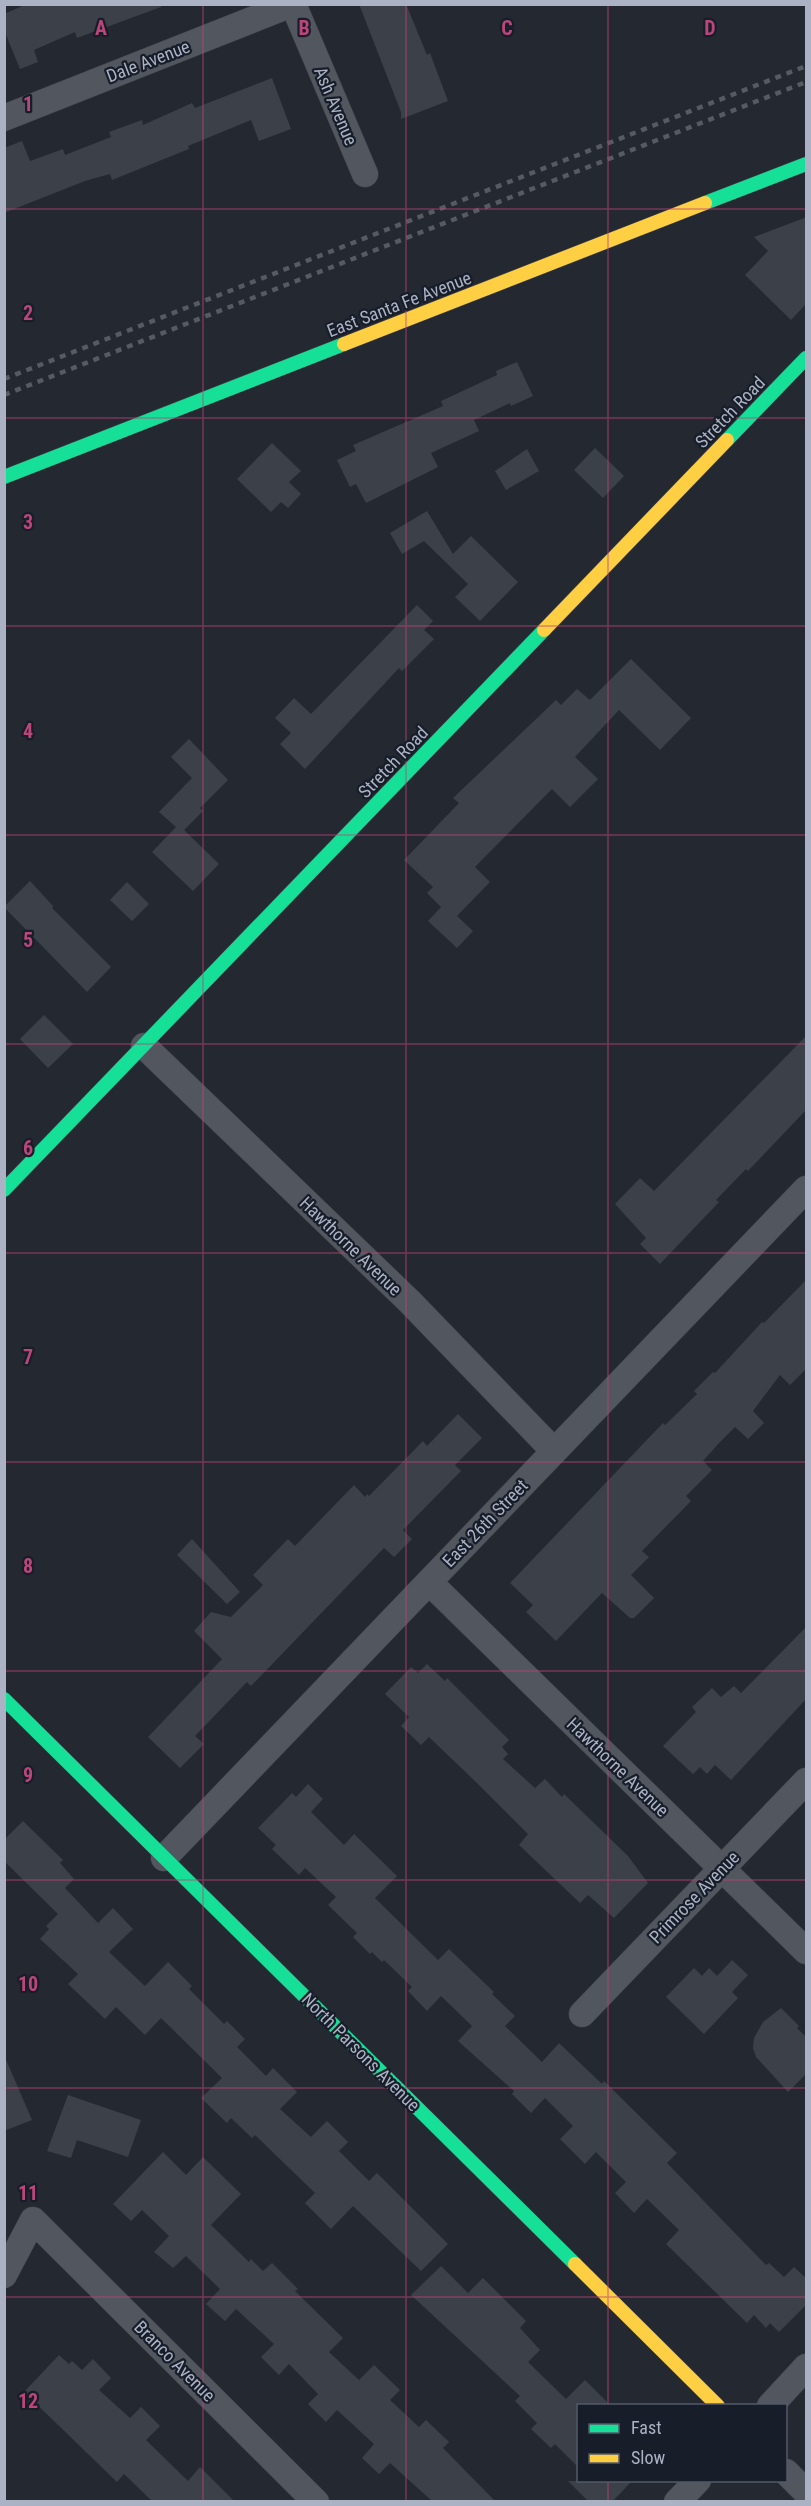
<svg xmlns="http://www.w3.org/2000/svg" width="811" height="2506" viewBox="0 0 811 2506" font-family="'Roboto Condensed',sans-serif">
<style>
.building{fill:#3c4048}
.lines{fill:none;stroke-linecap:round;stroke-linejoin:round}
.street-casing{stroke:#404249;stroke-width:27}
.fast-casing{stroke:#404249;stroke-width:15}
.slow-casing{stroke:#404249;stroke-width:15}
.street{stroke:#52565e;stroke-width:26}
.fast{stroke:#16e098;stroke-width:14}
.slow{stroke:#ffcf43;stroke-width:14}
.rail{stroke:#575a62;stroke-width:4.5;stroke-dasharray:6 6;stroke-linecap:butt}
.grid{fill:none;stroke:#bb467a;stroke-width:1.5;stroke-opacity:0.55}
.labels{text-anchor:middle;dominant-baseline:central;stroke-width:4.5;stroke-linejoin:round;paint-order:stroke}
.street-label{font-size:18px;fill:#abb2c3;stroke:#181d2a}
.grid-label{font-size:20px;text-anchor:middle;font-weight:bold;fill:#bb467a;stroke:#181d2a;stroke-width:4.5;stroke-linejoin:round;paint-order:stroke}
</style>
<rect width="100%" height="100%" fill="#242830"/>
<!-- building -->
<g class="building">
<path d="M27 4H161V7L77 38 75 32 34 50 38 62 20 69 4 30V14Z"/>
<path d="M359 4H406L427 55 430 53 448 101 401 119V112Z"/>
<path d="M272 78 291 129 259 141 251 120 188 146 189 149 112 180 110 174 85 181 4 213V148L22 141 30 161 63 149 65 155 111 137 109 132 142 120 143 125 192 103 195 108Z"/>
<path d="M807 217V303L791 320 745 275 768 251 754 237Z"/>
<path d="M517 362 533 396 511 406 510 403 474 420 479 431 431 453 438 467 366 503 356 484 350 487 337 460 356 451 353 445 443 406 441 401 497 375 496 371Z"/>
<path d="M272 443 301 471 289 482 301 494 288 508 281 502 271 512 237 479Z"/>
<path d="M595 448 624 476 603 498 574 470Z"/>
<path d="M527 449 539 471 506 490 495 471Z"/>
<path d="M427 511 453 554 471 536 518 582 480 621 455 597 468 584 424 541 402 554 390 533Z"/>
<path d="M417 605 433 621 424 630 434 639 402 671 399 668 305 769 280 744 291 733 275 718 294 698 311 714Z"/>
<path d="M631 659 691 718 660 750 619 710 575 757 598 779 570 807 552 789 475 867 490 882 457 916 473 931 457 948 428 921 441 907 427 893 433 887 404 860 459 803 453 798 556 700 561 705 577 689 590 700Z"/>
<path d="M189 739 228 780 200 808 203 811 184 830 219 864 193 891 152 852 176 827 159 812 192 778 171 757Z"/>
<path d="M30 881 53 906 52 908 111 967 87 992 4 907Z"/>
<path d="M127 882 149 904 132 921 110 900Z"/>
<path d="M44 1015 73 1044 48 1068 20 1039Z"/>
<path d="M807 1035V1109L748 1171 746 1169 716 1200 719 1202 660 1264 640 1244 646 1238 615 1204 640 1178 654 1191Z"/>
<path d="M807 1279V1368L790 1385 780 1375 753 1411 764 1423 748 1439 735 1427 720 1442 703 1461 712 1470 686 1496 691 1501 642 1551 649 1557 631 1575 654 1598 634 1618H630L602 1593 556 1641 526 1612 533 1605 510 1583 663 1423 665 1425 697 1394 694 1391 713 1372 715 1373 762 1322 764 1323Z"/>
<path d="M458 1414 482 1438 455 1465 461 1471 403 1530 412 1539 394 1557 384 1548 251 1686 247 1682 195 1736 204 1744 180 1768 148 1737 222 1659 194 1631 211 1612 231 1617 263 1585 253 1575 288 1539 295 1546 354 1485 365 1497 367 1494 369 1496 423 1441 427 1446Z"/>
<path d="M192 1539 240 1592 227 1604 177 1555Z"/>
<path d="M807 1626V1698L731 1780 715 1765 707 1774 700 1767 693 1774 663 1746 696 1712 692 1707 712 1688 721 1697 734 1686 741 1693Z"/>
<path d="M427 1664 445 1681 447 1678 509 1740 502 1747 508 1754 503 1759 535 1788 545 1779 562 1797 564 1794 628 1856 648 1883 614 1918 588 1895 580 1903 519 1845 528 1834 479 1785 429 1737 421 1745 401 1726 409 1717 385 1694 411 1667 418 1673Z"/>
<path d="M308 1784 323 1799 311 1812 344 1845 354 1834 397 1876 375 1898 438 1960 449 1949 494 1992 492 1994 515 2016 505 2026 542 2062 559 2043 602 2084 604 2081 677 2153 667 2163 766 2265 769 2263 784 2277 794 2267 807 2279V2304L779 2332 770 2323 766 2328 754 2315 747 2323 666 2244 679 2230 647 2199 634 2213 615 2193 626 2182 596 2152 585 2164 560 2139 573 2126 545 2098 531 2113 512 2094 514 2091 458 2041 472 2026 441 1996 427 2011 408 1991 412 1987 384 1960 382 1962 372 1952 370 1954 353 1937 357 1933 328 1905 336 1897 305 1868 299 1875 272 1849 276 1845 258 1828 292 1793 296 1797Z"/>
<path d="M23 1821 63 1860 60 1863 74 1879 65 1888 98 1923 113 1908 133 1929 109 1952 145 1986 168 1962 192 1986 189 1989 224 2024 227 2021 245 2039 237 2047 266 2076 273 2068 297 2092 280 2109 311 2137 327 2121 348 2142 339 2151 369 2181 377 2173 448 2244 421 2271 353 2206 331 2229 305 2203 315 2193 255 2135 252 2138 231 2118 227 2123 201 2098 222 2078 161 2018 145 2035 116 2007 105 2019 68 1984 78 1974 40 1939 49 1929 46 1926 58 1914 4 1861V1840Z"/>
<path d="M732 1960 748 1975 732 1992 738 1998 704 2034 666 1997 694 1968 702 1976 709 1968 717 1976Z"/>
<path d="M781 2008 799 2026 797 2028 807 2038V2073L788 2092 756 2057 753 2048 754 2038 763 2022Z"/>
<path d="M4 2055 32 2120 4 2131Z"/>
<path d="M68 2095 141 2120 128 2157 77 2140 71 2158 47 2151Z"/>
<path d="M163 2152 186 2175 203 2157 241 2194 211 2225 249 2262 251 2259 263 2271 272 2263 298 2289 295 2291 343 2338 329 2352 359 2380 374 2365 400 2390 390 2400 419 2427 426 2420 449 2442 443 2448 496 2502H433L390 2463 379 2474 362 2458 374 2444 337 2410 326 2422 308 2404 318 2394 289 2364 279 2375 261 2357 274 2344 236 2309 225 2321 206 2304 220 2289 186 2256 173 2268 154 2252 169 2236 142 2210 131 2221 113 2204Z"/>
<path d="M441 2266 468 2293 483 2278 526 2321 520 2328 540 2350 528 2362 566 2399 585 2380 611 2406H579V2468L555 2444 551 2448 531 2429 537 2423 515 2401 520 2396 411 2295Z"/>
<path d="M59 2355 69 2364 72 2361 82 2370 93 2359 111 2378 99 2390 130 2418 141 2407 160 2426 146 2440 188 2481 200 2467 235 2502H153L124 2474 117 2482 24 2392Z"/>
<path d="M568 2481H632L612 2502H589Z"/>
</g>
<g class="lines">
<!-- street casing -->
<g class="street-casing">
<g id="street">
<path d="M293 4 365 174"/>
<path d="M4 118 292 4"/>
<path d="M144 1046 410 1302 554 1451"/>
<path d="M429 1582 806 1951"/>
<path d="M164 1858 806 1189"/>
<path d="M582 2014 806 1781"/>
<path d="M4 2275 33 2220 316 2502"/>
<path d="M770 2406 806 2367"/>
<path d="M786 2472 806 2492"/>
<path d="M677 2502 698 2480"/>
</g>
</g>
<!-- fast casing -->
<g class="fast-casing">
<g id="fast">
<path d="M705 203 806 164"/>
<path d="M727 440 806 358"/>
<path d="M4 477 344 344"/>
<path d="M4 1190 544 630"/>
<path d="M4 1699 575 2264"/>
</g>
</g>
<!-- slow casing -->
<g class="slow-casing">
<g id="slow">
<path d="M344 344 705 203"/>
<path d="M544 630 727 440"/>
<path d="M575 2264 718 2406"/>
</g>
</g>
<!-- street -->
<use href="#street" class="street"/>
<!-- fast -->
<use href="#fast" class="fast"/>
<!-- slow -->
<use href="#slow" class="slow"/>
<!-- rail -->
<g class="rail">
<path d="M4 379 806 66"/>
<path d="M4 395 806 82"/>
</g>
</g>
<!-- grid -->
<path class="grid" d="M203 4V2502M406 4V2502M608 4V2406M4 209H806M4 418H806M4 626H806M4 835H806M4 1044H806M4 1253H806M4 1462H806M4 1671H806M4 1880H806M4 2088H806M4 2297H806M608 2480V2502"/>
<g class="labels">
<!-- street labels -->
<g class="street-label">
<text transform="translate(148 61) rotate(-21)">Dale Avenue</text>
<text transform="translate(336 106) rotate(67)">Ash Avenue</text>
<text transform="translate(399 304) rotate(-21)">East Santa Fe Avenue</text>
<text transform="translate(730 412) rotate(-46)">Stretch Road</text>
<text transform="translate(393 762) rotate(-46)">Stretch Road</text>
<text transform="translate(351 1246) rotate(44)">Hawthorne Avenue</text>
<text transform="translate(485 1523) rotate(-46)">East 26th Street</text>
<text transform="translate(618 1767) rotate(44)">Hawthorne Avenue</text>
<text transform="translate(694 1897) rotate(-46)">Primrose Avenue</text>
<text transform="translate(361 2052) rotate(45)">North Parsons Avenue</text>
<text transform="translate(175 2361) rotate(45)">Branco Avenue</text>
</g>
</g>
<g class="grid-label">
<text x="101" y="35">A</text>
<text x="304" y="35">B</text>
<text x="507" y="35">C</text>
<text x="710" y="35">D</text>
<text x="28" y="111">1</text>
<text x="28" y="320">2</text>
<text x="28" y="529">3</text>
<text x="28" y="738">4</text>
<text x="28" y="947">5</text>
<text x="28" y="1155">6</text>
<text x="28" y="1364">7</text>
<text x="28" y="1573">8</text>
<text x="28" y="1782">9</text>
<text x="28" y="1991">10</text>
<text x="28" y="2200">11</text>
<text x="28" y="2408">12</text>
</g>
<!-- border -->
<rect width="811" height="2506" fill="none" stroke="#abb2c3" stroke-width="12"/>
<!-- legend -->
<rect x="577" y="2404" width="210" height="78" fill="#181d2a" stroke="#535967" stroke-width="1.5"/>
<rect x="589" y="2424" width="30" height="9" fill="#16e098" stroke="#535967" stroke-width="1.5"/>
<text x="631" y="2434" font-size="18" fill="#abb2c3">Fast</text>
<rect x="589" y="2454" width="30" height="9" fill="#ffcf43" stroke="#535967" stroke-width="1.5"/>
<text x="631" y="2464" font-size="18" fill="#abb2c3">Slow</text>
</svg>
